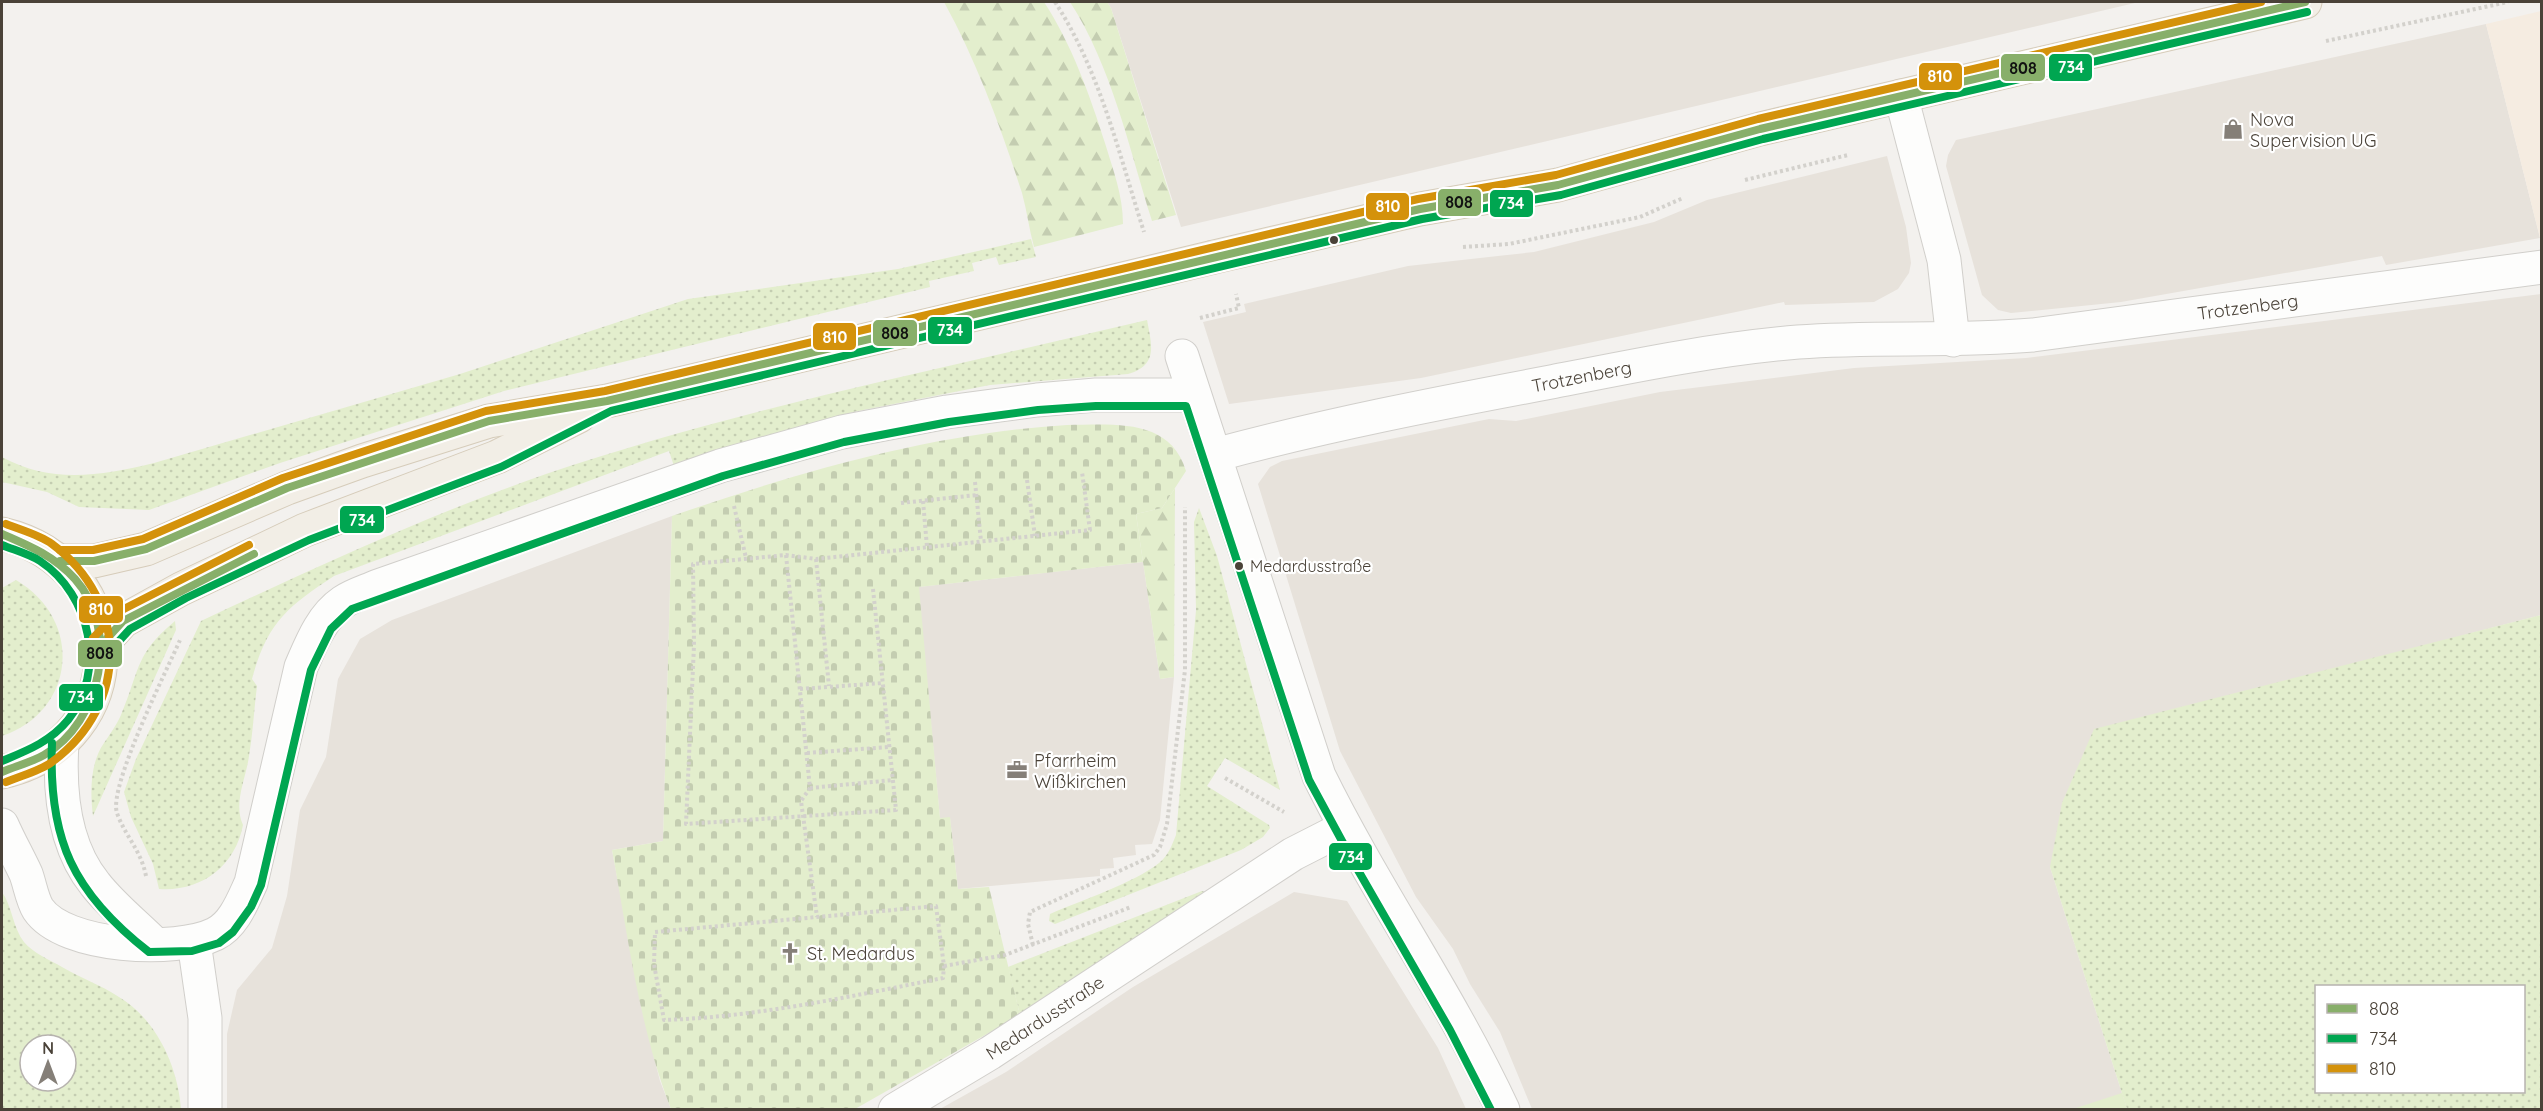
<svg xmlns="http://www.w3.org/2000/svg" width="2543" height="1111" viewBox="0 0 2543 1111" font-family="Quicksand,sans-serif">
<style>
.residential{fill:#e7e2db}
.commercial{fill:#f5ece1}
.grass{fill:url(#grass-dots);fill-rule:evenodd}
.forest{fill:url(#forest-firs)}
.cemetery{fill:url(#cemetery-stones)}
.pitch{fill:#e3eecd}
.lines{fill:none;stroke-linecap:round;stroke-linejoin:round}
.minor-casing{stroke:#d1cfcb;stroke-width:35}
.major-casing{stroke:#d6ccba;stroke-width:35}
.path{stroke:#d3d1cc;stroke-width:4;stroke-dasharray:3 3;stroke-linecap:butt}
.minor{stroke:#fdfdfc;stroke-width:33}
.major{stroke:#f2eee6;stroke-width:33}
.major-bridge-casing{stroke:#d6ccba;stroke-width:35;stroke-linecap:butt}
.major-bridge{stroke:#f2eee6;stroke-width:33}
.bus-1-casing{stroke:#fff;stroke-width:12}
.bus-2-casing{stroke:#fff;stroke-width:12}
.bus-3-casing{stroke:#fff;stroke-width:12}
.bus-1{stroke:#88af6a;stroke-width:8}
.bus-2{stroke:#00a651;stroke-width:8}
.bus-3{stroke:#d4920b;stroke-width:8}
.bus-dot{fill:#4a4238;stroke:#fff;stroke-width:2}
.labels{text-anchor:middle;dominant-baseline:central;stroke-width:4.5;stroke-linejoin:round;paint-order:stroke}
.bus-label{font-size:16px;fill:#4a4238;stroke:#fff;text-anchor:start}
.poi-label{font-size:18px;fill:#4a4238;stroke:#fff;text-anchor:start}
.street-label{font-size:18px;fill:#4a4238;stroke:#fff}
.line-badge{stroke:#fff;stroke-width:2}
.badge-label{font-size:16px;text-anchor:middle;font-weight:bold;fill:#fff}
.pale-badge-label{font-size:16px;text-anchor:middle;font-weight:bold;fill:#111}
</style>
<defs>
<pattern id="grass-dots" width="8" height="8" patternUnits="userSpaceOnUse" patternTransform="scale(1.5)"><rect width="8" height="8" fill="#e3eecd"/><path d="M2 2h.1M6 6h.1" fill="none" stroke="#c4cdb1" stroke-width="1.8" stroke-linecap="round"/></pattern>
<pattern id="forest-firs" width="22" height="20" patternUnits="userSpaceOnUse" patternTransform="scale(1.5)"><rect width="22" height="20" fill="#e3eecd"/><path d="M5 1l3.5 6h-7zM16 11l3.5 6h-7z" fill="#c4cdb1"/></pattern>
<pattern id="cemetery-stones" width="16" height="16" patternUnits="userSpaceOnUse" patternTransform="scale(1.5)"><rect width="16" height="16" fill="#e3eecd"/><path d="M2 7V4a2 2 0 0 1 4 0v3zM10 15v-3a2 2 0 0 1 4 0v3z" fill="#c4cdb1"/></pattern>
</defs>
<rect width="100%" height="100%" fill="#f3f1ee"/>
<!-- residential -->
<g class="residential">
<path d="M1107 2H2139L1181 227 1111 8Z"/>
<path d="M2486 24 2540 238 2386 265 2382 256 2121 302 2011 313 1998 310 1982 295 1946 166 1948 155 1956 140Z"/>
<path d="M1887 156 1906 227 1911 263 1909 273 1898 289 1874 302 1785 305 1784 302 1421 378 1229 404 1203 322 1246 312 1244 304 1408 266 1534 252 1654 222 1707 200Z"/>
<path d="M2541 294V615L2464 635 2050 867 2127 1109H1532L1500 1032 1470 984 1453 949 1416 897 1340 751 1262 497 1258 484 1270 467 1282 461 1489 419 1516 421 1660 392 1854 368 2026 358Z"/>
<path d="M672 516 663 841 612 850 641 1005 660 1081 671 1109 227 1110V1034L237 990 272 948 287 896 300 810 326 757 338 679 360 639 392 620Z"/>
<path d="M1143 562 1160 679 1174 677 1160 820 1152 844 1135 845 1136 855 1113 858 1114 868 1100 869V876L958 889 950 818H940L918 587Z"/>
<path d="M1294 892 1347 901 1438 1048 1466 1109H940L1006 1072 1133 987Z"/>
</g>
<!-- commercial -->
<path class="commercial" d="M2541 11 2542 238H2540L2486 24Z"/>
<!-- grass -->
<g class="grass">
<path d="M1031 239 1036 257 999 265 996 257 972 263 974 271 929 281 930 287 504 391 280 463 149 510 79 507 47 492 2 482V457C51 484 100 476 154 463L460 374 688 299 898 269Z"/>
<path d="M1147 320C1152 346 1158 365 1128 374L990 385 853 412 674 466 669 451 334 576C287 607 267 623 252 679L257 686C254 709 253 733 249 756 246 779 233 803 243 825 235 867 200 892 159 889L153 864 131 817 124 792 136 759 201 621C314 568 428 515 546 474 742 408 946 368 1147 320Z"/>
<path d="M1199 508 1217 556 1280 790 1225 758 1207 786 1269 825 1270 828 1263 837 1241 850 1055 924 1049 921 1050 914C1082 900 1134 883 1159 863 1168 856 1172 845 1176 835L1196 610 1194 522Z"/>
<path d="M16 580C84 620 76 711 2 736V588Z"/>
<path d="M2541 615V1109H2127L2050 867 2062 803 2094 729ZM2524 986V1092H2316V986Z"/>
<path d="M175 621 176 630 93 816C90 792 90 763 104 743 110 734 116 726 121 715 140 671 134 655 175 621Z"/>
<path d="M1202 891 1205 892 1202 896 1020 1015 1008 967Z"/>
<path d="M2 892C12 906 13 928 24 942 33 953 50 960 62 967 81 978 101 985 119 997 157 1020 178 1067 181 1109H2ZM30 1045H66V1081H30Z"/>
</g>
<!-- forest -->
<g class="forest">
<path d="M944 2H1044C1072 45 1089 93 1105 143 1113 170 1123 195 1123 224L1034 247C1029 229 1027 211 1022 193 1001 128 977 62 944 2Z"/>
<path d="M1070 2H1107L1111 8 1176 215 1152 221C1129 148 1112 67 1070 2Z"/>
<path d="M1175 488 1174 677 1160 679 1136 514 1162 508Z"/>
</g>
<!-- cemetery -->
<path class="cemetery" d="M1067 425C1112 425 1170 417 1186 471L1162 508 1136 514 1143 562 919 587 940 818 950 817 958 889 989 887 1020 1015 855 1109H671C639 1027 628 936 612 850L663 841 672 516C799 472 932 433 1067 425Z"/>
<!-- pitch -->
<path class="pitch" d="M2122 1093 2127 1109H2073Z"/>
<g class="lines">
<!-- minor casing -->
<g class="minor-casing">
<g id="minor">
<path d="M1901 96 1944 260 1953 340"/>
<path d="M1182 356 1319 776C1375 890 1449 994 1503 1110"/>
<path id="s1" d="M1215 455C1325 425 1439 403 1551 382 1632 366 1715 349 1798 342 1876 336 1954 342 2033 335L2542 267"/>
<path d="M62 743C59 790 64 846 95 884 112 906 135 924 154 943"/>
<path d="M2 825C9 841 18 857 26 874 30 885 32 899 38 909 64 948 177 953 215 934 234 925 243 900 251 883L301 667C311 644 321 617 343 602 353 595 367 591 378 586L720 466 842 432 947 412 1037 400 1096 395H1194"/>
<path d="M194 942 205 1018V1110"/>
<path id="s2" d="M895 1110 990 1053 1293 854 1344 828"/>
</g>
</g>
<!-- major casing -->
<g class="major-casing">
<g id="major">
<path d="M1214 257 1420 209 1558 185 1760 129 2305 2"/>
<path d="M2 534C134 565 134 742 2 772"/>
<path d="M60 561H94L146 549 287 488 362 461 489 421 607 401 1069 292"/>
<path d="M101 645 123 621 181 589 305 530 497 457 579 416"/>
</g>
</g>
<!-- path -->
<g class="path">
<path d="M1055 2C1100 71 1119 154 1144 232"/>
<path d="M2326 41 2508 2"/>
<path d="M1745 180 1848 155"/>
<path d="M1463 247 1509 244 1640 217 1683 198"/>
<path d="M1200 318 1239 308 1236 294"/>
<path d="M1027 480 1035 536"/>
<path d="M975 482 981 541"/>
<path d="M923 501 927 547"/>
<path d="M901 503 977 495"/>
<path d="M734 506 746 558"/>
<path d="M786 555 810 788 801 801 817 917"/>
<path d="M816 559 829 686"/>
<path d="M873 589 896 810 686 824 694 645 693 564 786 555 816 559 1090 530 1082 472"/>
<path d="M800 689 883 683"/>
<path d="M807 753 889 747"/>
<path d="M1225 778 1284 812"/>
<path d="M810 788 893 780"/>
<path d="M146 876C141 850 125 836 117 813 108 787 167 670 180 640"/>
<path d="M936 906 944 966 943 978C852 996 757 1017 664 1020L654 964 655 932Z"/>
<path d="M1033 945 1028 924 1030 912 1154 855 1160 847 1167 824 1185 670V507"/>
<path d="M944 966 1005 955 1131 907"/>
</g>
<!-- minor -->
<use href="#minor" class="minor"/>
<!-- major -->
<use href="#major" class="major"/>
<!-- major-bridge casing -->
<g class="major-bridge-casing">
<path id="major-bridge" d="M1069 292 1214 257"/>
</g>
<!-- major-bridge -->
<use href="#major-bridge" class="major-bridge"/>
<!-- bus-1 casing -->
<g class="bus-1-casing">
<g id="bus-1">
<path d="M2 534C30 546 54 556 75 579 120 629 102 722 44 755 32 762 16 766 2 772"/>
<path d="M60 561H94L146 549 287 488 489 421 607 401 1420 209 1558 185 1760 129 2305 2"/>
<path d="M101 645 123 621 254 554"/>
</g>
</g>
<!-- bus-2 casing -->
<g class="bus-2-casing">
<g id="bus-2">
<path d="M2 545C14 550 29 554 40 561 91 595 107 671 68 720 50 742 26 751 2 761"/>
<path d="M109 652 130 629 186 598 309 540 501 467 611 411 1422 219 1561 195 1763 139 2307 12"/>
<path d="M52 743C48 839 73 893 149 952L192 951 219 943 233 932 251 907 261 885 311 670 331 629 352 609 723 476 844 442 949 422 1038 410 1096 406H1186L1309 780 1355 865 1450 1030 1491 1110"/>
</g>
</g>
<!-- bus-3 casing -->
<g class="bus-3-casing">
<g id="bus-3">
<path d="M60 550H93L143 539 283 478 486 411 605 391 1418 199 1556 175 1758 119 2261 2"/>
<path d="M93 638 118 612 249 545"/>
<path d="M6 782C20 776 40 771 52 762 130 705 129 601 52 544 40 535 21 530 6 524"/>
</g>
</g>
<!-- bus-1 -->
<use href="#bus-1" class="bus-1"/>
<!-- bus-2 -->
<use href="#bus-2" class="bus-2"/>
<!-- bus-3 -->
<use href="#bus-3" class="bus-3"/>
</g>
<!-- icons -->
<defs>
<g id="shop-bare" transform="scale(1.62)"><path d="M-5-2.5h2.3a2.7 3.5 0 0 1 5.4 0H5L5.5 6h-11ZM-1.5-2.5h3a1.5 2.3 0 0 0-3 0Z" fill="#857f78" stroke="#fff" stroke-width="2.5" paint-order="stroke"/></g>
<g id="office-bare" transform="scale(1.62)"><path d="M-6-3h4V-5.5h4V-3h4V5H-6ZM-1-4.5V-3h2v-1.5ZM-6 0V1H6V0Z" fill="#857f78" stroke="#fff" stroke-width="2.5" paint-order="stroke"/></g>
<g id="church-bare" transform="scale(1.62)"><path d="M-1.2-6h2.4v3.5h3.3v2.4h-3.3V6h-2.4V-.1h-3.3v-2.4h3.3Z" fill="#857f78" stroke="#fff" stroke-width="2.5" paint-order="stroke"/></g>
</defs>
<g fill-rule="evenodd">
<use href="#shop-bare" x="2233" y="129"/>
<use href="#office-bare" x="1017" y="770"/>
<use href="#church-bare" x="790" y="953"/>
</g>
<!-- markers -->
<g class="bus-dot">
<circle cx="1334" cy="240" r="5"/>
<circle cx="1239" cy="566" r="5"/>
</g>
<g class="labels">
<!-- bus labels -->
<g class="bus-label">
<text x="1250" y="566">Medardusstraße</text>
</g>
<!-- poi labels -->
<g class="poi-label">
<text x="2250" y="119">Nova<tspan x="2250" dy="21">Supervision UG</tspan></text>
<text x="1034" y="760">Pfarrheim<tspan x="1034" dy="21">Wißkirchen</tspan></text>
<text x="807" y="953">St. Medardus</text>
</g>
<!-- street labels -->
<g class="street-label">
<text stroke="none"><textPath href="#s1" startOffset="1046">Trotzenberg</textPath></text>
<text stroke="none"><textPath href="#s1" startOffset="375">Trotzenberg</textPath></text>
<text stroke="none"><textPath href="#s2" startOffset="176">Medardusstraße</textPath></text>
</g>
</g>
<g class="line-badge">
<rect x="2048" y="53" width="45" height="29" rx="6" fill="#00a651"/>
<rect x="2000" y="53" width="46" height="29" rx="6" fill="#88af6a"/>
<rect x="1918" y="62" width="45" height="29" rx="6" fill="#d4920b"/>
<rect x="1437" y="188" width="45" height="29" rx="6" fill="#88af6a"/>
<rect x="1489" y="189" width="45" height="29" rx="6" fill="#00a651"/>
<rect x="1365" y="192" width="45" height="29" rx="6" fill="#d4920b"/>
<rect x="927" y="316" width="46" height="29" rx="6" fill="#00a651"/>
<rect x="872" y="319" width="46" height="28" rx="6" fill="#88af6a"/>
<rect x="812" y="322" width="45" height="29" rx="6" fill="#d4920b"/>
<rect x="339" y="505" width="46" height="29" rx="6" fill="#00a651"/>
<rect x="78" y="595" width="46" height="29" rx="6" fill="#d4920b"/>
<rect x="77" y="639" width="46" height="29" rx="6" fill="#88af6a"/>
<rect x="58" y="683" width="46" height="29" rx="6" fill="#00a651"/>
<rect x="1328" y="842" width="45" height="29" rx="6" fill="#00a651"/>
</g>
<g class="badge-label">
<text x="2071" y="73">734</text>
<text x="1940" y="82">810</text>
<text x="1511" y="209">734</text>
<text x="1388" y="212">810</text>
<text x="950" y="336">734</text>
<text x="835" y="343">810</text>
<text x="362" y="526">734</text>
<text x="101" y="615">810</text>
<text x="81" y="703">734</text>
<text x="1351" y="863">734</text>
</g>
<g class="pale-badge-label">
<text x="2023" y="74">808</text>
<text x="1459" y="208">808</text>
<text x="895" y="339">808</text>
<text x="100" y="659">808</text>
</g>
<!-- border -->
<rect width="2543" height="1111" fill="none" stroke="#4a4238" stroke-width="6"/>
<!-- legend -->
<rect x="2315" y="985" width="210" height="108" fill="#ffffff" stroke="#b7b3af" stroke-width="1.5"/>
<rect x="2327" y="1004" width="30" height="9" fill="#88af6a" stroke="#b7b3af" stroke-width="1.5"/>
<text x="2369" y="1015" font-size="18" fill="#4a4238">808</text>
<rect x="2327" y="1034" width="30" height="9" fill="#00a651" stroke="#b7b3af" stroke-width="1.5"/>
<text x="2369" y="1045" font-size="18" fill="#4a4238">734</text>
<rect x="2327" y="1064" width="30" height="9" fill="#d4920b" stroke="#b7b3af" stroke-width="1.5"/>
<text x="2369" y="1075" font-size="18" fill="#4a4238">810</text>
<!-- north arrow -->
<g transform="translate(48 1063)"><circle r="28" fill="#ffffff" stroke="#b7b3af" stroke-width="1.5"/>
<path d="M0-4.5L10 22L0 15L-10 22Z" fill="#857f78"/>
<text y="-9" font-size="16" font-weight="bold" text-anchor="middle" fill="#4a4238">N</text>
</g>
</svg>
